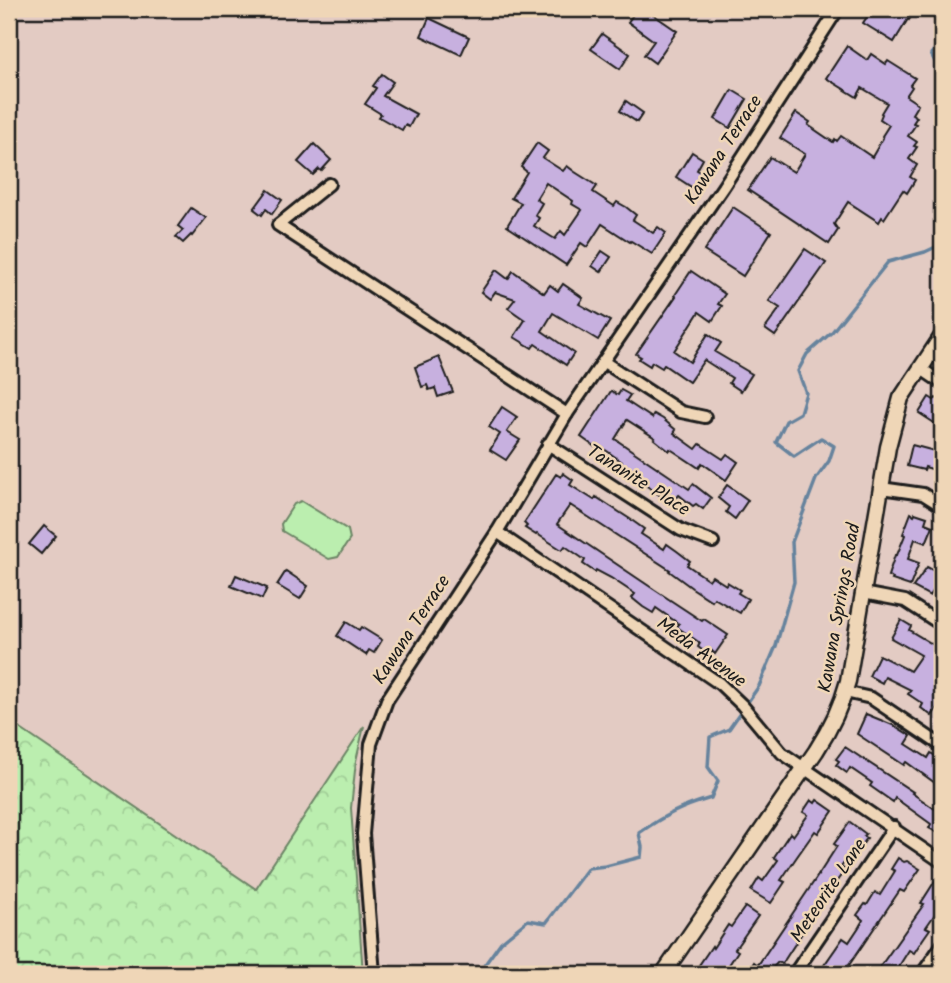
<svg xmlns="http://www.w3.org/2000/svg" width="951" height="983" viewBox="0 0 951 983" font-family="Kalam,sans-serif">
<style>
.forest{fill:url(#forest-crowns);stroke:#6c8566;stroke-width:2}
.pitch{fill:#bbeeaf;stroke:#6c8566;stroke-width:2}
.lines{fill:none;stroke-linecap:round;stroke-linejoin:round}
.stream{stroke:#66839d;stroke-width:3.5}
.building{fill:#c7b0df;stroke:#1c1c1c;stroke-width:2;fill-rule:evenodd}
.street-casing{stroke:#1c1c1c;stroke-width:16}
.secondary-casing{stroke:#1c1c1c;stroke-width:19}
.street{stroke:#efd6b7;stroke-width:10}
.secondary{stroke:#efd6b7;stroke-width:14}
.labels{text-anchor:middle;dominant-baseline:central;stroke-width:5;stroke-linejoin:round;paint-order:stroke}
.street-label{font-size:19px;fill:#1c1c1c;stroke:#efd6b7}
</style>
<defs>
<pattern id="forest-crowns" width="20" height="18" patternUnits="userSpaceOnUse" patternTransform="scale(1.75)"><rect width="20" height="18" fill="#bbeeaf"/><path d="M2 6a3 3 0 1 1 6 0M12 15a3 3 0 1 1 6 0" fill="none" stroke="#a0cc96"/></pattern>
</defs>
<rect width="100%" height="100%" fill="#e3cbc3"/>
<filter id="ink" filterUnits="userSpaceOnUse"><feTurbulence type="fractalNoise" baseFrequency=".0143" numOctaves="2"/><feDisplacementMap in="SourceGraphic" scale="14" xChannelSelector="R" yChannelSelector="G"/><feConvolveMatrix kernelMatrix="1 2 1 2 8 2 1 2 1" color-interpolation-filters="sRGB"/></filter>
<g filter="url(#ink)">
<!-- forest -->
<path class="forest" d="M9 721 256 889 364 726 356 761 351 808 363 974H9Z"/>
<!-- pitch -->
<path class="pitch" d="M301 501 348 530 350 539 338 557 329 559 282 531 281 524 294 504Z"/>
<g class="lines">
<!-- stream -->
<g class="stream">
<path d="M942 41 931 54 942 75"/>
<path d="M478 974 501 942 528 920 546 923 588 868 606 866 641 857 642 847 639 833C665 815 681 807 711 798L718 781 708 767 710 737 729 729 759 686 776 646 794 582 792 542 816 479 829 461 834 446 821 438 794 456 776 442 786 421 800 413 806 393 798 371 807 354 832 332 888 262 925 252 942 244"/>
</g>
</g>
<!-- building -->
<g class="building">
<path d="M637 9H645L677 31 655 63 644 55 654 41 628 22Z"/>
<path d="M872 9H881L895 18 899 13 892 9H916L909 20 908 19 894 42 863 23Z"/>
<path d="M429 18 469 37 461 55 421 36Z"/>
<path d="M602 34 630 54 620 69 591 49Z"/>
<path d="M847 46 867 60 871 54 886 64 888 61 915 78 910 85 912 87 906 96 918 104 912 114 917 117 913 123 916 124 908 136 917 142 914 146 917 147 909 159 917 165 910 177 915 180 907 193 903 190 884 219 882 217 879 222 848 202 834 224 838 230 829 244 748 190 770 157 794 172 805 154 780 138 796 113 810 122 808 125 833 142 835 139 837 141 841 136 872 157 883 138 882 136 889 125 880 119 882 114 881 113 887 103 862 88 857 97 826 78Z"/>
<path d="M382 74 393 82 383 96 416 114 409 127 405 125 402 130 379 117 381 114 365 104 376 88 373 86Z"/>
<path d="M732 90 747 99 730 128 715 119Z"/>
<path d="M626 101 643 113 637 122 620 111Z"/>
<path d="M537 143 548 151 543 158 563 171 567 166 575 172 597 186 593 192 614 206 617 202 626 207 636 215 633 220 653 233 658 227 666 233 652 254 631 241 630 242 602 224 587 247 581 243 566 265 507 226 521 203 511 198 527 172 521 167ZM546 183 573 201 572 204 582 210 565 235 561 231 555 239 534 226 539 218 535 215 542 203 536 199Z"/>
<path d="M314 144 331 160 321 171 319 169 313 175 298 162Z"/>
<path d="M692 152 703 159 697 170 702 173 693 188 676 177Z"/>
<path d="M268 190 282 200 272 214 266 209 262 215 254 209Z"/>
<path d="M733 207 771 232 743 276 704 251Z"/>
<path d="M191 208 206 218 192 236 191 235 183 243 176 237 183 230 178 226Z"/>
<path d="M805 249 826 263 775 336 765 329 780 308 769 301Z"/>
<path d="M602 251 611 257 601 272 592 266Z"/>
<path d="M496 270 508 279 513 271 544 293 550 285 558 291 563 284 583 298 579 304 610 321 598 340 553 313 542 331 574 353 566 365 535 344 532 348 514 337 525 320 508 308 515 299 495 292 490 299 481 292Z"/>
<path d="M691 271 725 294 718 304 722 306 712 321 699 312 674 351 690 362 708 334 721 343 715 352 752 374 741 391 729 383 732 378 704 360 689 382 664 365 662 368 652 362 650 366 639 359 641 357 636 354 676 296 675 295Z"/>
<path d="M439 357 453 392 438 397 435 388 429 390 427 385 422 387 415 367Z"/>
<path d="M621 390 630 395 626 401 652 418 654 414 663 419 676 430 674 433 696 449 700 444 723 459 727 454 738 462 726 480 702 463 699 468 675 452 670 449 669 451 654 439 655 438 627 420 615 439 689 489 693 484 711 498 703 509 696 504 693 506 679 495 676 499 664 491 661 496 619 466 622 462 607 451 597 445 595 447 581 437 611 391 618 395Z"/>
<path d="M929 397 934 400 936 398 942 402V428L919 413Z"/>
<path d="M502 407 517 417 507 432 520 440 506 460 490 450 500 434 489 427Z"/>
<path d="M912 445 942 453V465L937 463 935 470 925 467 924 470 907 466Z"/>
<path d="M563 473 573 480 570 485 594 500 596 497 630 519 644 529 641 534 664 549 667 544 677 551 690 561 687 565 709 580 712 576 726 585 727 582 740 590 738 593 748 599 740 613 714 598 712 601 692 588 669 571 670 570 570 505 557 524 655 590 702 621 704 619 728 635 715 654 712 651 710 656 698 647 700 643 677 627 679 624 656 608 653 613 643 607 632 598 635 594 611 578 596 570 595 572 583 564 585 560 565 546 562 550 537 534 536 535 525 528 527 526 524 523 556 474 561 477Z"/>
<path d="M727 485 748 500 735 519 726 512 729 507 718 498Z"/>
<path d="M911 513 914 515 915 513 927 517 925 523 933 526 926 543 915 539 908 559 919 563 910 586 892 580 893 578 888 576 895 555H897L905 535 903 534Z"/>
<path d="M44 526 56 536 41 554 29 544Z"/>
<path d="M927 567 942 575V592L935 588 930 596 913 587Z"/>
<path d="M286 571 308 586 300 599 277 585Z"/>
<path d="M236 575 267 588 262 599 231 586Z"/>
<path d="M901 620 911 626 909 630 934 645 942 638V711L937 708 932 716 921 708 923 704 908 694 911 690 885 677 882 683 869 676 879 655 910 671 921 655 891 638Z"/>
<path d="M346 622 359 630 361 627 382 640 374 653 369 650 366 655 337 636Z"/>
<path d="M866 714 895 726 911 736 906 744 928 758 931 753 942 761V788L906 762 904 765 857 734Z"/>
<path d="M845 747 913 792 912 793 942 814V827L938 833 929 828 931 824 895 798 893 802 870 786 872 783 850 768 847 773 836 765 839 761 836 759Z"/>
<path d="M811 800 815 803 817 800 833 811 818 833 815 831 796 858 781 880 785 882 771 903 751 891 759 878 763 881 778 860 774 857 790 833 793 836 808 815 803 812Z"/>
<path d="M850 822 866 834 864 836 867 838 859 849 856 847 841 867 845 870 828 893 826 892 810 915 813 916 782 964 778 962 769 972 772 974H747L754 962 758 965 821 871 837 846 834 844Z"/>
<path d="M898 858 904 862 907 861 920 869 904 892 900 890 843 974H825L820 971 843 938 849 942 859 927 863 920 857 915 865 904 867 905 875 892 880 895 895 871 891 869Z"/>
<path d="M935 881 942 886V904L926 927 930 929 923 939 914 953 909 950 894 974H875L924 904 921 903Z"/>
<path d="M745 907 758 916 735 949 738 951 723 974H693L712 946 713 948 728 925 731 927Z"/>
</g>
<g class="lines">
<!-- street casing -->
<g class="street-casing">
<g id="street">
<path d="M329 184 278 225 567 414"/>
<path d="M604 362 681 412 705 417"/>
<path d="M920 368 942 383"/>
<path d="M548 444 681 530 713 542"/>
<path d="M881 488 923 494 942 506"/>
<path d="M497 532 720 684 742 705 782 753 942 862"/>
<path d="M863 593 905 601 942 625"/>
<path d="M845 692 871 698 942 746"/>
<path d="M374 974 363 834 371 744 387 700 497 532 567 414 723 187 838 9"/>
<path d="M794 974 894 827"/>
<path d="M922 974 942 945"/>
</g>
</g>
<!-- secondary casing -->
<g class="secondary-casing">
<path id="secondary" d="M663 974 816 751C831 728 841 707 848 681L888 447 901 398 942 336"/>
</g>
<!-- street -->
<use href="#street" class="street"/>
<!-- secondary -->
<use href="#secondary" class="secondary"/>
</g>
</g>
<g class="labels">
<!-- street labels -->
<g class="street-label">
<text transform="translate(724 150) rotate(-57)">Kawana Terrace</text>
<text transform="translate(638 481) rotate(32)">Tananite Place</text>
<text transform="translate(840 608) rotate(-80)">Kawana Springs Road</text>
<text transform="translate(412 630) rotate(-57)">Kawana Terrace</text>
<text transform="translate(701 653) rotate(36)">Meda Avenue</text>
<text transform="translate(829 891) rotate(-56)">Meteorite Lane</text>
</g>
</g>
<!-- margin -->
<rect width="951" height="983" fill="none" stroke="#efd6b7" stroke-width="35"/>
<rect x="18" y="18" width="916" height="948" fill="none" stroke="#1c1c1c" stroke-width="2.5" filter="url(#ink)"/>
</svg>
